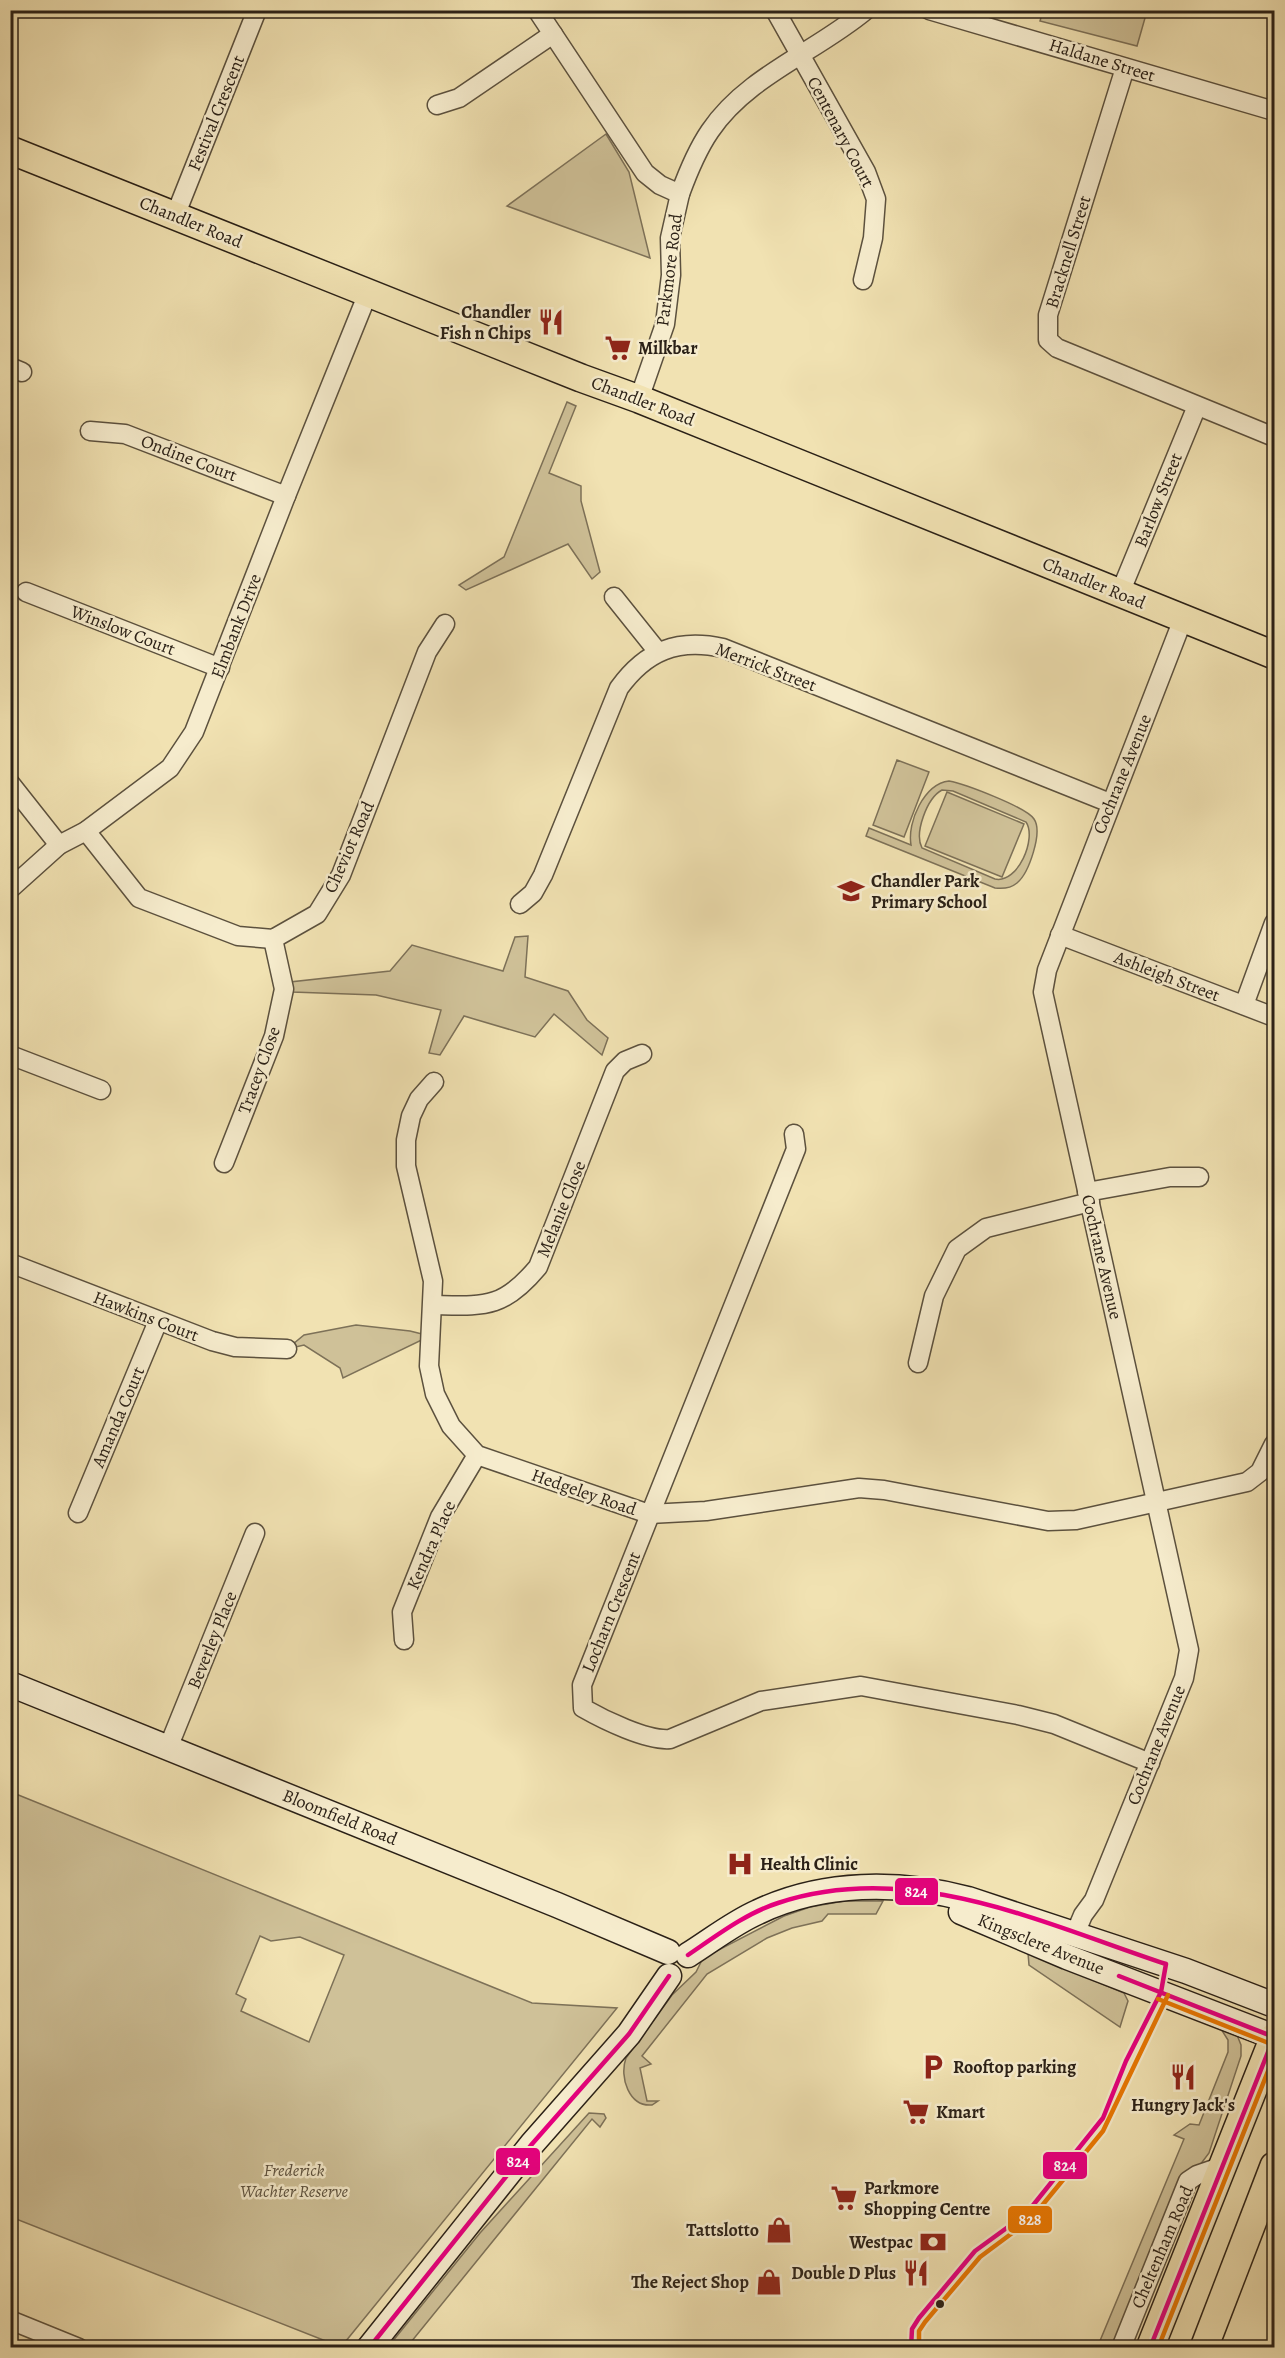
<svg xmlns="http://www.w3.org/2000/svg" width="1285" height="2358" viewBox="0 0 1285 2358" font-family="Alegreya,serif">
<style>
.green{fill:#cfc198;stroke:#7d7158;stroke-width:1.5;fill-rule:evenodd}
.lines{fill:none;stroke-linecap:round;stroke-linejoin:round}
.street-casing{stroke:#5c513e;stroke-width:21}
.secondary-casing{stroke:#2b2117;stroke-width:27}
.primary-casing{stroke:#2b2117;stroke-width:30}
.street{stroke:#f6eccd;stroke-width:18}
.secondary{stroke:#f6eccd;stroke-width:24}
.primary{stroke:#f1e2b2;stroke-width:27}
.bus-1-casing{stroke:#f6eccd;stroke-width:9}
.bus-2-casing{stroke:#f6eccd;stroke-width:9}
.bus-1{stroke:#e5007d;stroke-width:4.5}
.bus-2{stroke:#ea7802;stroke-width:4.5}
.bus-dot{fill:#2b2117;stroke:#f6eccd;stroke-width:2}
.labels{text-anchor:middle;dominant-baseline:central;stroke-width:5;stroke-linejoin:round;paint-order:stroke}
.street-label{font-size:18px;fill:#2b2117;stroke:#f6eccd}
.poi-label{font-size:18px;font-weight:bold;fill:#2b2117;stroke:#f6eccd;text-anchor:start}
.park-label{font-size:18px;font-style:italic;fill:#5c513e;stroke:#f6eccd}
.line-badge{stroke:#f6eccd;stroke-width:2}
.badge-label{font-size:16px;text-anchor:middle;font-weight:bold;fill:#fff}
</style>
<rect width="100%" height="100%" fill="#f1e2b2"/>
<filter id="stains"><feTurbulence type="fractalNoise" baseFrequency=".00333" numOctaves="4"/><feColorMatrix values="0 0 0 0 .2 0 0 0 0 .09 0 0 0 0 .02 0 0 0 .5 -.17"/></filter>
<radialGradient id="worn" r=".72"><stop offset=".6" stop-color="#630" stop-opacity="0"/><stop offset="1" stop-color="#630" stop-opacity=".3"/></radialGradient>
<!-- green -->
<g class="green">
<path d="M1043 11V10L1147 11 1137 46 1040 21Z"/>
<path d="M606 134 629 172 650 258 507 206Z"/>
<path d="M567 402 576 406 549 473 581 486V501L600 572 592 579 568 544 466 590 459 585 504 557Z"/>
<path d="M897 760 929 772 904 837 873 825Z"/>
<path d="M949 781C965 784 1026 807 1034 819 1043 832 1029 873 1017 883 1011 888 1003 889 995 888L866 836 869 828 911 845C907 822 924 784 949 781ZM942 790 953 791 1026 822C1037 838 1018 884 995 879L922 848C914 833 927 798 942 790Z"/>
<path d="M947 792 1024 824 1002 877 925 846Z"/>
<path d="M528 936 525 977 568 991 587 1020 608 1038 602 1055 554 1014 535 1037 464 1016 440 1055 429 1053 441 1010 376 995 292 992 290 982 390 971 412 945 503 971 515 937Z"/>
<path d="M356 1325 410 1331 430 1336 343 1378 340 1368 304 1345 287 1349 304 1335Z"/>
<path d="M11 1792 532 2003 617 2008 341 2347 11 2217ZM260 1936 271 1941 300 1937 344 1955 309 2042 241 2011 246 1999 236 1994Z"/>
<path d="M844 1901H883L876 1914H828L822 1921 792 1928 767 1938 707 1974 642 2056 651 2064 640 2068 647 2101H658L652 2105C629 2107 619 2077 626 2058L672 1995 696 1972 703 1958 784 1916 810 1907Z"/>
<path d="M1028 1953 1124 1993 1128 2001 1120 2027 1029 1965Z"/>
<path d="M1221 2029 1237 2035 1241 2045V2056L1209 2153 1200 2165 1112 2347 1097 2348 1184 2139 1174 2135 1190 2124 1199 2125 1228 2052V2040Z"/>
<path d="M589 2113 604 2114 606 2118 600 2127 592 2119 407 2347H388L480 2233Z"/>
</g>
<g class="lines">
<!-- street casing -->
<g class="street-casing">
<g id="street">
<path d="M537 10 645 173 660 185 680 194 670 238 671 275 665 324 639 399"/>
<path d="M775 10 866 172 876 199 873 238 863 280"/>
<path d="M929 10 1274 111"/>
<path d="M1125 68 1048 315V340L1057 348 1274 437"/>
<path d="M437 105 459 98 553 34"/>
<path d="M680 194C688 172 697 150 710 131 747 76 816 52 866 10"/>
<path d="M175 216 257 10"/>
<path d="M10 367 22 372"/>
<path d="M90 431 125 434 286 496"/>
<path d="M26 592 220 668"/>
<path d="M1120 593 1197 406"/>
<path d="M614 597 658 652"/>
<path d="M10 783 59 845"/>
<path d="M86 831 139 898 238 936 273 939 317 914 341 875 427 652 445 624"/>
<path d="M10 889 59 845 86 831 170 768 194 732 286 496 368 293"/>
<path d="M520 904 533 893 543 875 619 688C646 651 677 638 723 648L1110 803"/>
<path d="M1060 935 1274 1017"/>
<path d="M1244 1005 1274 923"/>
<path d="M10 1055 101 1090"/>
<path d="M434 1082 419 1099 411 1116 406 1140V1166L433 1281 429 1366 435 1394 451 1426 477 1455 649 1514 706 1511 859 1488 884 1490 1048 1521 1076 1520 1247 1482 1260 1472 1274 1444"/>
<path d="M794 1134 796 1149 582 1685 583 1708C604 1720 647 1741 670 1739L761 1701 861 1686 1018 1715 1054 1724 1150 1763"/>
<path d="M224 1163 274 1036 284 989 273 939"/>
<path d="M1087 1192 1170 1177H1199"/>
<path d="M10 1263 212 1341 235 1347 287 1349"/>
<path d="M434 1305C485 1306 503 1309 538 1267L615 1071 625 1061 642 1054"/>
<path d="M918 1363 934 1296 957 1249 986 1228 1090 1202"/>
<path d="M78 1513 158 1321"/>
<path d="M404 1640 402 1612 440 1517 477 1455"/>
<path d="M168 1748 255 1533"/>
<path d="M1075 1934 1083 1915 1094 1900 1184 1678 1189 1650 1043 992 1047 970 1183 619"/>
<path d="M10 2320 79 2348"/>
<path d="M1121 2348 1188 2181 1197 2175 1223 2166"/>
</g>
</g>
<!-- secondary casing -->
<g class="secondary-casing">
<g id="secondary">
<path d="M10 1684 557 1905 668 1952"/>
<path d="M961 1912 1067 1957 1274 2037"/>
<path d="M688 1955C712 1940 733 1923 758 1912 823 1881 899 1881 968 1899L1186 1971 1274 2005"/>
<path d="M369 2348 532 2144 629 2034 669 1976"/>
</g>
</g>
<!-- primary casing -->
<g class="primary-casing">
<g id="primary">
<path d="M10 150 581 378 639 399 1274 655"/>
<path d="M1150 2348 1274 2037"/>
<path d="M1204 2348 1274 2166"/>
</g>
</g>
<!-- street -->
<use href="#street" class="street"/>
<!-- secondary -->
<use href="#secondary" class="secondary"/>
<!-- primary -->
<use href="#primary" class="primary"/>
<!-- bus-1 casing -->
<g class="bus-1-casing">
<g id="bus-1">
<path d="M688 1955C716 1936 746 1913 778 1903 911 1859 1042 1923 1166 1964L1161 1992 1126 2061 1103 2118 1026 2214 975 2251 919 2318 912 2329 911 2348"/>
<path d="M1119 1976 1274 2037 1150 2348"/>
<path d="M369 2348 532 2144 629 2034 669 1976"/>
</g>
</g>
<!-- bus-2 casing -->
<g class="bus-2-casing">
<g id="bus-2">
<path d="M1158 1999 1271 2044"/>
<path d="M919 2348V2331L925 2322 980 2257 1031 2219 1103 2131 1168 1995"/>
<path d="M1158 2348 1274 2056"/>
</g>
</g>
<!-- bus-1 -->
<use href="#bus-1" class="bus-1"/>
<!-- bus-2 -->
<use href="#bus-2" class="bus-2"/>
</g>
<!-- icons -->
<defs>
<g id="restaurant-bare" transform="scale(2.07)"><path d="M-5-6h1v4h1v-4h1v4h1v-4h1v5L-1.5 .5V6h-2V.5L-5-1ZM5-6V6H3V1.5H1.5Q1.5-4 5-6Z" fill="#8f2418" stroke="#f6eccd" stroke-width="2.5" paint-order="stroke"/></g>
<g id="supermarket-bare" transform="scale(2.07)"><path d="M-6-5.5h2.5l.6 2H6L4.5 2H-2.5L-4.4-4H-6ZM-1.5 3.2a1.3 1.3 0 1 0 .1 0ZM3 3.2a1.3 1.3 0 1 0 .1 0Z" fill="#8f2418" stroke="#f6eccd" stroke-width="2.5" paint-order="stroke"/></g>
<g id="school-bare" transform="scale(2.07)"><path d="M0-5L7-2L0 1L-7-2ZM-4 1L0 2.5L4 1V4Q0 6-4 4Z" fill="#8f2418" stroke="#f6eccd" stroke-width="2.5" paint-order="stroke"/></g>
<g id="hospital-bare" transform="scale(2.07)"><path d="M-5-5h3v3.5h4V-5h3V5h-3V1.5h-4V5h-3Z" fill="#8f2418" stroke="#f6eccd" stroke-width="2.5" paint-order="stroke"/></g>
<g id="parking-bare" transform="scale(2.07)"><path d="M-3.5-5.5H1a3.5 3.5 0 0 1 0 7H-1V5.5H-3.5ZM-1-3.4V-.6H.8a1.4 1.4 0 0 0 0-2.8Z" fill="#8f2418" stroke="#f6eccd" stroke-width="2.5" paint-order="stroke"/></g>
<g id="shop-bare" transform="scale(2.07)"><path d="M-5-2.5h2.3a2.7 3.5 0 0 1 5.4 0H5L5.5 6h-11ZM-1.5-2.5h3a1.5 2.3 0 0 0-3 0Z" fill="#8f2418" stroke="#f6eccd" stroke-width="2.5" paint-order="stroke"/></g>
<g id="bank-bare" transform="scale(2.07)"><path d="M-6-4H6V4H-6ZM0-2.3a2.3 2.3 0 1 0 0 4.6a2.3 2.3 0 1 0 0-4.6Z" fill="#8f2418" stroke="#f6eccd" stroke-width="2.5" paint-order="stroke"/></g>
</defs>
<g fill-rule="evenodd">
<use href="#restaurant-bare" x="551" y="322"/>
<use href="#supermarket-bare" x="618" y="348"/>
<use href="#school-bare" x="851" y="891"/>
<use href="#hospital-bare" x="740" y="1864"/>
<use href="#parking-bare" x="933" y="2067"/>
<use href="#restaurant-bare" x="1183" y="2077"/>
<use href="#supermarket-bare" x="916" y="2112"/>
<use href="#supermarket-bare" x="844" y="2198"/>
<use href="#shop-bare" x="779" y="2230"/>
<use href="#bank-bare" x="933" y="2242"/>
<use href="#restaurant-bare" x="916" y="2273"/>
<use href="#shop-bare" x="769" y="2282"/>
</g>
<!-- markers -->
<circle class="bus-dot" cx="940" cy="2304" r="5"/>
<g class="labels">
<!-- street labels -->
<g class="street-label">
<text transform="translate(1102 60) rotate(17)">Haldane Street</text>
<text transform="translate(216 113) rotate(-68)">Festival Crescent</text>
<text transform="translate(841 132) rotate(62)">Centenary Court</text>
<text transform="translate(191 222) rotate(22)">Chandler Road</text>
<text transform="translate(1068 252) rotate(-73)">Bracknell Street</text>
<text transform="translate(669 270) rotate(-83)">Parkmore Road</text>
<text transform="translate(643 401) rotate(21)">Chandler Road</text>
<text transform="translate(189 458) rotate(21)">Ondine Court</text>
<text transform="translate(1158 500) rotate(-68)">Barlow Street</text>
<text transform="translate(1094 583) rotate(22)">Chandler Road</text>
<text transform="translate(236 626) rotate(-69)">Elmbank Drive</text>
<text transform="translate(123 630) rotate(21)">Winslow Court</text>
<text transform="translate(766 667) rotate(21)">Merrick Street</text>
<text transform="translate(1122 774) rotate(-68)">Cochrane Avenue</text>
<text transform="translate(349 847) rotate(-66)">Cheviot Road</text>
<text transform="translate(1167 976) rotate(21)">Ashleigh Street</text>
<text transform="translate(259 1070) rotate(-70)">Tracey Close</text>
<text transform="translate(561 1209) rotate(-68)">Melanie Close</text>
<text transform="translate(1102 1257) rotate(77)">Cochrane Avenue</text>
<text transform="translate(146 1316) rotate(21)">Hawkins Court</text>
<text transform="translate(118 1417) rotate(-67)">Amanda Court</text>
<text transform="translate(584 1492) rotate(19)">Hedgeley Road</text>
<text transform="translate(431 1545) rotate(-66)">Kendra Place</text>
<text transform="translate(611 1612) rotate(-68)">Locharn Crescent</text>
<text transform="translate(212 1640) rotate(-68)">Beverley Place</text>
<text transform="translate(1156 1745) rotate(-68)">Cochrane Avenue</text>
<text transform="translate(340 1817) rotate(22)">Bloomfield Road</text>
<text transform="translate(1041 1944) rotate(22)">Kingsclere Avenue</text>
<text transform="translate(1162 2247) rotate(-67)">Cheltenham Road</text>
</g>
<!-- poi labels -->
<g class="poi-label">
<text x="531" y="312" text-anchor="end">Chandler<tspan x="531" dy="21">Fish n Chips</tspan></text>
<text x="638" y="348">Milkbar</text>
<text x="871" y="881">Chandler Park<tspan x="871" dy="21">Primary School</tspan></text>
<text x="760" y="1864">Health Clinic</text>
<text x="953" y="2067">Rooftop parking</text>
<text x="1183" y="2105" text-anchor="middle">Hungry Jack's</text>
<text x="936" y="2112">Kmart</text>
<text x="864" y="2188">Parkmore<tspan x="864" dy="21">Shopping Centre</tspan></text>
<text x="759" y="2230" text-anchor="end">Tattslotto</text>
<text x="913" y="2242" text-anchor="end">Westpac</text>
<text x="896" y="2273" text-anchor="end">Double D Plus</text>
<text x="749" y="2282" text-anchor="end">The Reject Shop</text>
</g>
<!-- park labels -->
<g class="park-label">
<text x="294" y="2170">Frederick<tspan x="294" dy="21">Wachter Reserve</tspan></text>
</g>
</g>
<g class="line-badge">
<rect x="894" y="1877" width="45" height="29" rx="6" fill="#e5007d"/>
<rect x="495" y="2147" width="46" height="29" rx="6" fill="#e5007d"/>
<rect x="1042" y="2151" width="46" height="29" rx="6" fill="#e5007d"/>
<rect x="1007" y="2205" width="46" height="29" rx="6" fill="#ea7802"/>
</g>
<g class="badge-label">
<text x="916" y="1897">824</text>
<text x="518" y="2167">824</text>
<text x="1065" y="2171">824</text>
<text x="1030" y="2225">828</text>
</g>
<!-- margin -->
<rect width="1285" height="2358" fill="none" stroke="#f1e2b2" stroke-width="36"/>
<rect x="12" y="12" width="1261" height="2334" fill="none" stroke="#2b2117" stroke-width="3"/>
<rect x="18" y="18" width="1249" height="2322" fill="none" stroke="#2b2117" stroke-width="1.5"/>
<rect width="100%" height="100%" filter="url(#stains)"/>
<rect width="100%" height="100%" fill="url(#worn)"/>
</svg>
